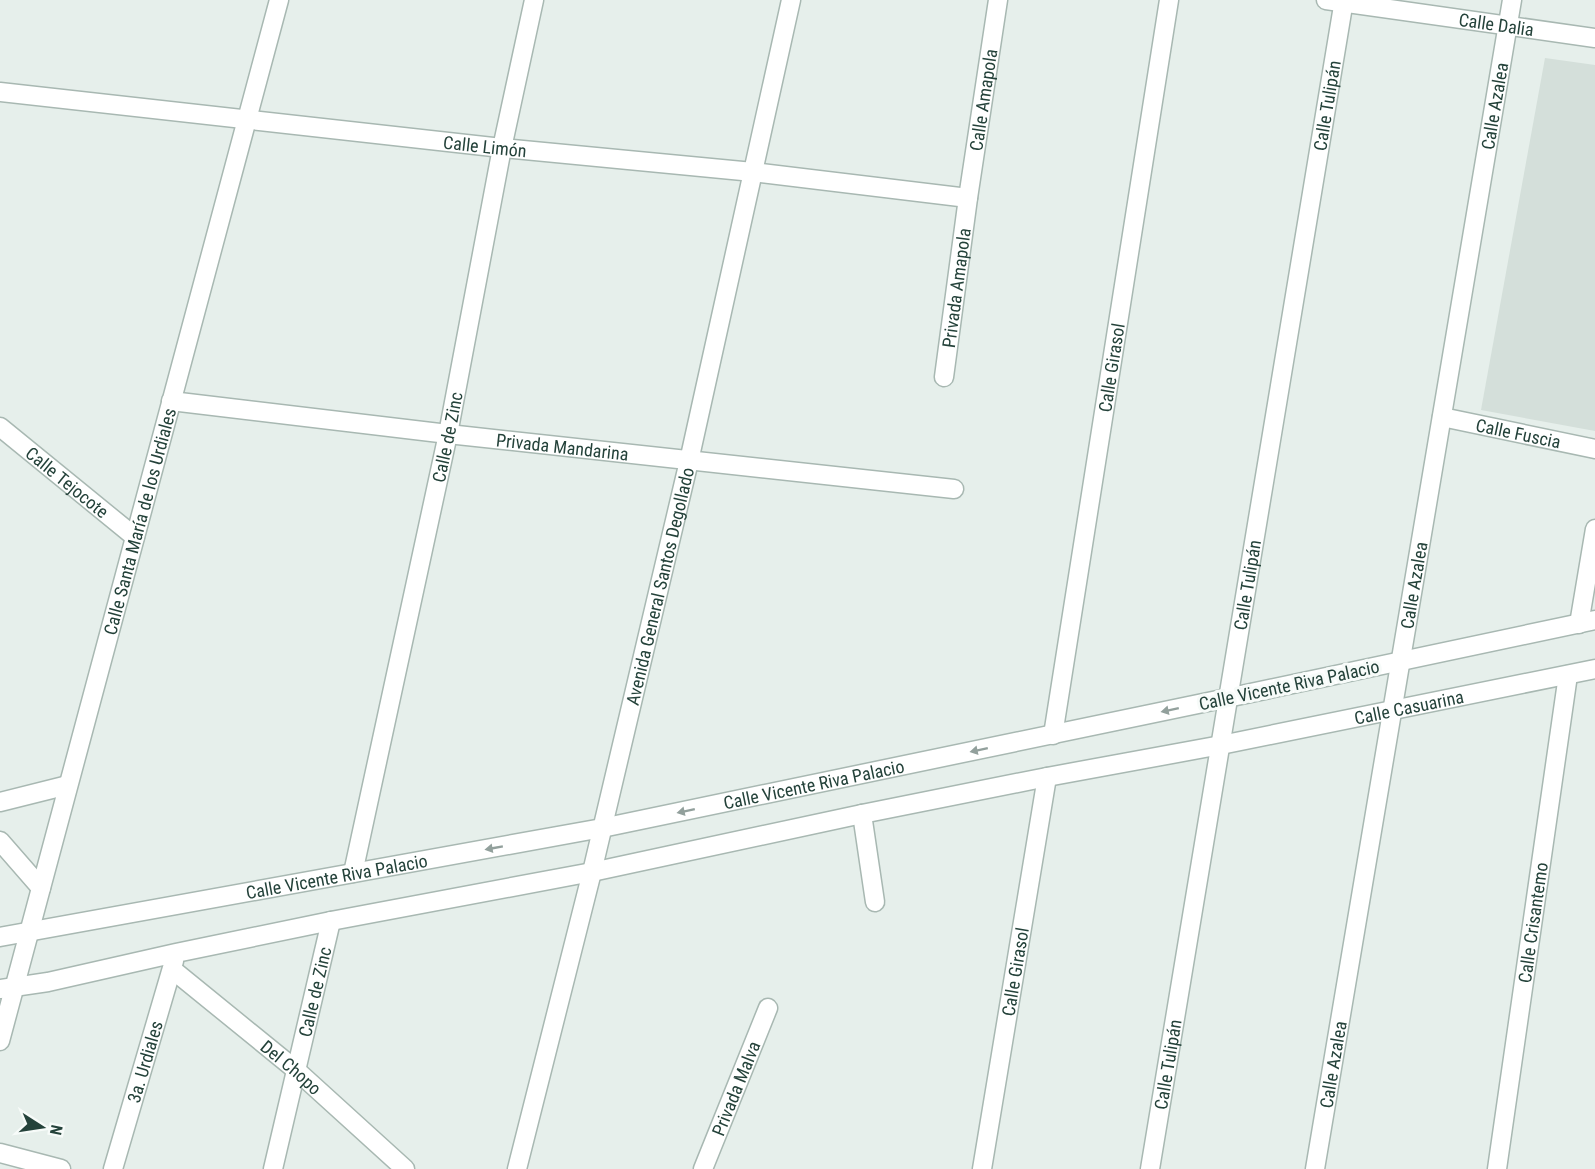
<svg xmlns="http://www.w3.org/2000/svg" width="1595" height="1169" viewBox="0 0 1595 1169" font-family="'Roboto Condensed',sans-serif">
<style>
.built{fill:#d4dfda}
.lines{fill:none;stroke-linecap:round;stroke-linejoin:round}
.minor-casing{stroke:#a8b8b2;stroke-width:21}
.tertiary-casing{stroke:#a8b8b2;stroke-width:21}
.minor{stroke:#fff;stroke-width:18}
.tertiary{stroke:#fff;stroke-width:18}
.oneway{fill:#92a09c}
.labels{text-anchor:middle;dominant-baseline:central;stroke-width:6;stroke-linejoin:round;paint-order:stroke}
.street-label{font-size:18px;fill:#24423a;stroke:#f7fbf9}
</style>
<rect width="100%" height="100%" fill="#e6efeb"/>
<!-- built -->
<path class="built" d="M1545 58 1595 65V431L1481 410Z"/>
<g class="lines">
<!-- minor casing -->
<g class="minor-casing">
<g id="minor">
<path id="s1" d="M0 92 502 148 753 172 968 198"/>
<path id="s2" d="M944 377 968 198 998 0"/>
<path id="s3" d="M171 401 448 434 954 489"/>
<path id="s4" d="M1442 417 1595 449"/>
<path id="s5" d="M0 427 135 537"/>
<path d="M1579 624 1595 529"/>
<path d="M1227 698 1595 620"/>
<path id="s6" d="M1053 735 1169 0"/>
<path d="M0 802 68 785"/>
<path d="M862 814 875 902"/>
<path d="M0 841 41 888"/>
<path id="s7" d="M353 873 448 434 502 148 534 0"/>
<path id="s8" d="M173 970 296 1070 405 1169"/>
<path id="s9" d="M0 1041 279 0"/>
<path d="M0 1153 61 1169"/>
<path id="s10" d="M113 1169 174 961"/>
<path id="s11" d="M273 1169 331 921"/>
<path id="s12" d="M703 1169 768 1008"/>
<path id="s13" d="M982 1169 1047 777"/>
<path id="s14" d="M1150 1169 1344 0"/>
<path id="s15" d="M1315 1169 1512 0"/>
<path id="s16" d="M1497 1169 1568 675"/>
</g>
</g>
<!-- tertiary casing -->
<g class="tertiary-casing">
<g id="tertiary">
<path id="s17" d="M1326 0 1595 38"/>
<path id="s18" d="M0 937 602 828 1227 698"/>
<path id="s19" d="M0 989 48 982 176 953 331 921 592 872 862 814 1047 777 1221 745 1595 669"/>
<path id="s20" d="M517 1169 592 872 689 461 791 0"/>
</g>
</g>
<!-- minor -->
<use href="#minor" class="minor"/>
<!-- tertiary -->
<use href="#tertiary" class="tertiary"/>
</g>
<!-- one-way arrows -->
<defs><path id="oneway-solid" d="M-6-.8H1V-3.2L6.5 0L1 3.2V.8H-6Z" transform="scale(1.5)"/></defs>
<g class="oneway">
<use href="#oneway-solid" transform="translate(1170 710) rotate(168)"/>
<use href="#oneway-solid" transform="translate(979 750) rotate(168)"/>
<use href="#oneway-solid" transform="translate(686 811) rotate(168)"/>
<use href="#oneway-solid" transform="translate(494 848) rotate(170)"/>
</g>
<g class="labels">
<!-- street labels -->
<g class="street-label">
<text stroke="none"><textPath href="#s17" startOffset="172">Calle Dalia</textPath></text>
<text stroke="none"><textPath href="#s2" startOffset="280">Calle Amapola</textPath></text>
<text stroke="none"><textPath href="#s14" startOffset="1078">Calle Tulipán</textPath></text>
<text stroke="none"><textPath href="#s15" startOffset="1078">Calle Azalea</textPath></text>
<text stroke="none"><textPath href="#s1" startOffset="488">Calle Limón</textPath></text>
<text stroke="none"><textPath href="#s2" startOffset="90">Privada Amapola</textPath></text>
<text stroke="none"><textPath href="#s6" startOffset="372">Calle Girasol</textPath></text>
<text stroke="none"><textPath href="#s4" startOffset="78">Calle Fuscia</textPath></text>
<text stroke="none"><textPath href="#s7" startOffset="446">Calle de Zinc</textPath></text>
<text stroke="none"><textPath href="#s3" startOffset="394">Privada Mandarina</textPath></text>
<text stroke="none"><textPath href="#s5" startOffset="87">Calle Tejocote</textPath></text>
<text stroke="none"><textPath href="#s9" startOffset="538">Calle Santa María de los Urdiales</textPath></text>
<text stroke="none"><textPath href="#s14" startOffset="592">Calle Tulipán</textPath></text>
<text stroke="none"><textPath href="#s15" startOffset="592">Calle Azalea</textPath></text>
<text stroke="none"><textPath href="#s20" startOffset="600">Avenida General Santos Degollado</textPath></text>
<text transform="translate(1289 685) rotate(-12)">Calle Vicente Riva Palacio</text>
<text stroke="none"><textPath href="#s19" startOffset="1437">Calle Casuarina</textPath></text>
<text stroke="none"><textPath href="#s18" startOffset="828">Calle Vicente Riva Palacio</textPath></text>
<text stroke="none"><textPath href="#s18" startOffset="342">Calle Vicente Riva Palacio</textPath></text>
<text stroke="none"><textPath href="#s16" startOffset="249">Calle Crisantemo</textPath></text>
<text stroke="none"><textPath href="#s13" startOffset="200">Calle Girasol</textPath></text>
<text stroke="none"><textPath href="#s11" startOffset="182">Calle de Zinc</textPath></text>
<text stroke="none"><textPath href="#s10" startOffset="112">3a. Urdiales</textPath></text>
<text stroke="none"><textPath href="#s14" startOffset="106">Calle Tulipán</textPath></text>
<text stroke="none"><textPath href="#s15" startOffset="106">Calle Azalea</textPath></text>
<text stroke="none"><textPath href="#s8" startOffset="153">Del Chopo</textPath></text>
<text stroke="none"><textPath href="#s12" startOffset="87">Privada Malva</textPath></text>
</g>
</g>
<!-- north arrow -->
<g transform="translate(42 1127) rotate(102)" stroke="#f7fbf9" stroke-width="4.5" paint-order="stroke">
<path d="M0-4.5L10 22L0 15L-10 22Z" fill="#24423a"/>
<text y="-9" font-size="16" font-weight="bold" text-anchor="middle" fill="#24423a">N</text>
</g>
</svg>
